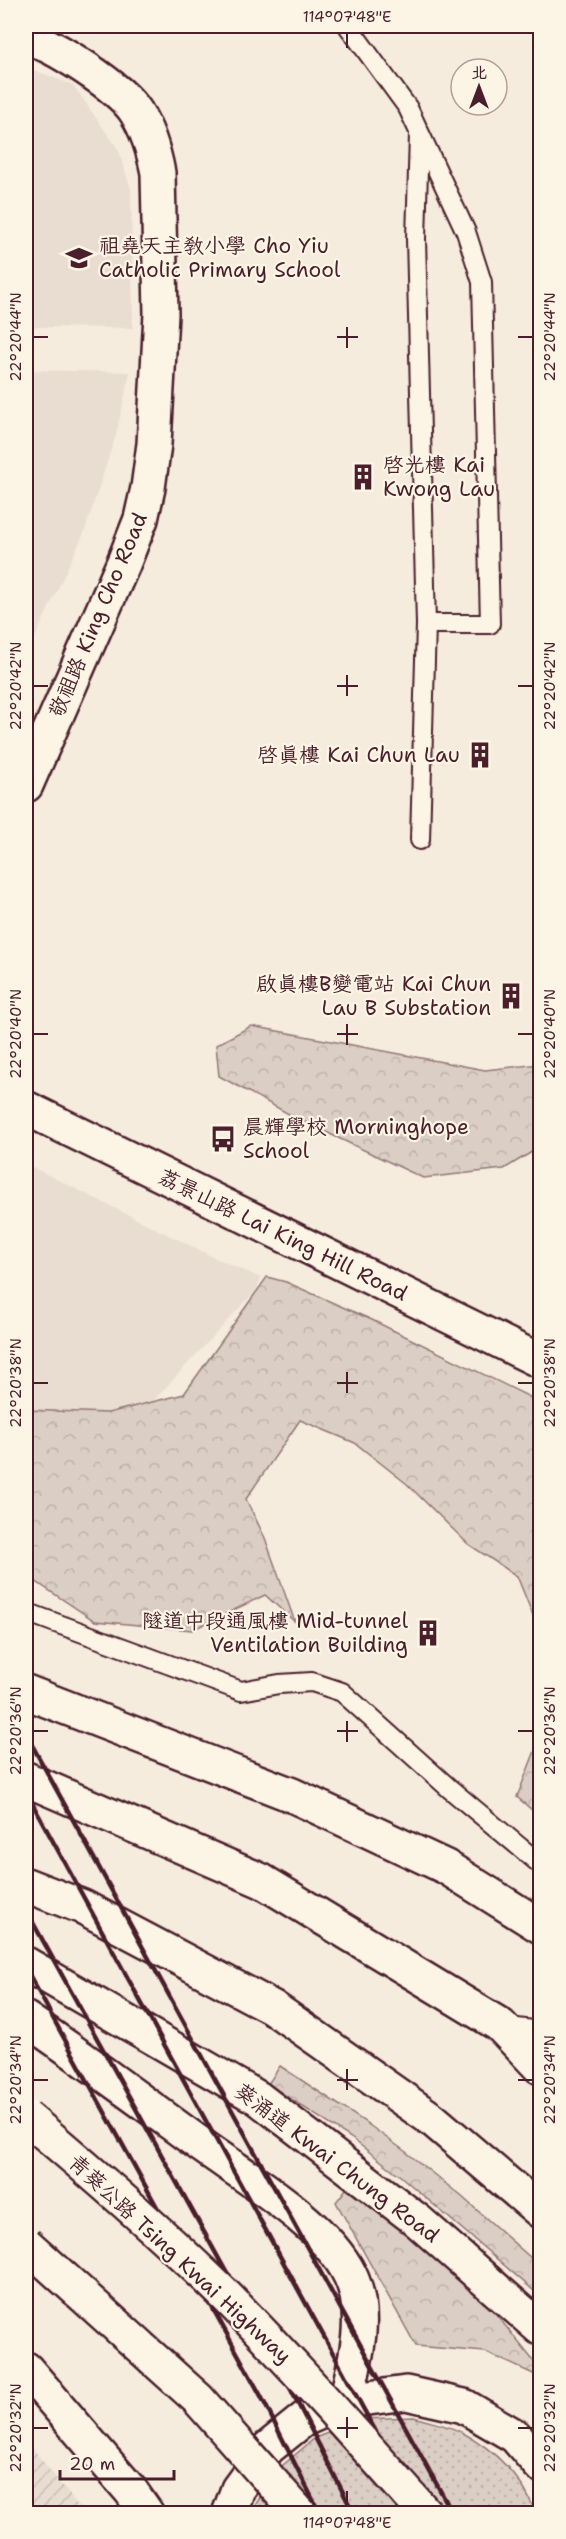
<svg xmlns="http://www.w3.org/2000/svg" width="566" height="2539" viewBox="0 0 566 2539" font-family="'Shantell Sans','LXGW WenKai TC',sans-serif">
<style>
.built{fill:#e8ddd0}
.industrial{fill:url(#industrial-furrows)}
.grass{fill:url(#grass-dots);stroke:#927678;stroke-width:1.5}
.forest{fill:url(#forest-crowns);stroke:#927678;stroke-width:1.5}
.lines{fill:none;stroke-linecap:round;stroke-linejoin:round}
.lane-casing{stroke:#4a1f2b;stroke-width:22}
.secondary-casing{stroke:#4a1f2b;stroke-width:38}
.highway-casing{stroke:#4a1f2b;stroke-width:38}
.lane{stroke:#fcf5e5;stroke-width:18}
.secondary{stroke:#fcf5e5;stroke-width:33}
.highway{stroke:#fcf5e5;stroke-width:33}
.rail{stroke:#4a1f2b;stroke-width:4.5}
.highway-bridge-casing{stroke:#4a1f2b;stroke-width:38;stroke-linecap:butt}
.highway-bridge{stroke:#fcf5e5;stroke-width:33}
.ticks{fill:none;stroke:#4a1f2b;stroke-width:2}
.labels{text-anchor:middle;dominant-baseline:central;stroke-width:4.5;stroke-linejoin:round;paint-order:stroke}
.poi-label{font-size:21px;fill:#4a1f2b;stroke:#fcf5e5;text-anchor:start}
.street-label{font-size:21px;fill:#4a1f2b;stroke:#fcf5e5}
.neatline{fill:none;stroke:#4a1f2b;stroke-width:2}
.ticks-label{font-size:15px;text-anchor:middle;fill:#4a1f2b}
</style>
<defs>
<pattern id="industrial-furrows" width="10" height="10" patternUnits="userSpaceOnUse" patternTransform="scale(1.5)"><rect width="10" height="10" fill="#e8ddd0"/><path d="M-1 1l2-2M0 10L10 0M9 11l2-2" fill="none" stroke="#c8bdb3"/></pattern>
<pattern id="grass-dots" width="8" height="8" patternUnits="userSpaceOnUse" patternTransform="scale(1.5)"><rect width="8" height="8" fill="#dbcec4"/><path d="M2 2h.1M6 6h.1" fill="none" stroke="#bdb0a9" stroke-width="1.8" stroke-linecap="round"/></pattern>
<pattern id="forest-crowns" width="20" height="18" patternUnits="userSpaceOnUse" patternTransform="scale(1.5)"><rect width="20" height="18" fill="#dbcec4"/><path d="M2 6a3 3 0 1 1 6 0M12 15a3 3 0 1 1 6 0" fill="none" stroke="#bdb0a9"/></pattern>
</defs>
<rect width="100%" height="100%" fill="#f5ecde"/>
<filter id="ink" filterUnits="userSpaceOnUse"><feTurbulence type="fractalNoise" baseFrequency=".0167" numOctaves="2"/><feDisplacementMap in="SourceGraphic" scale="12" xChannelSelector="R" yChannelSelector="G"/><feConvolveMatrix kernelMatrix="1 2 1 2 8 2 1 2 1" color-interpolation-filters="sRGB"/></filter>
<g filter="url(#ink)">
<!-- built -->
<g class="built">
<path d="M26 67 73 85 118 149 131 189 133 328 26 327Z"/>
<path d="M26 370 130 372 116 435 84 533 26 657Z"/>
<path d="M26 1164 213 1257 261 1278 257 1289 119 1438 26 1422Z"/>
</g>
<!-- industrial -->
<path class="industrial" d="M26 2440 84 2513H26Z"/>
<!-- grass -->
<path class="grass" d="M414 2417C429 2422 449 2425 463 2433 494 2449 525 2480 535 2513L250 2514 276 2471 315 2438 364 2419Z"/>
<!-- forest -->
<g class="forest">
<path d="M251 1026 485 1070 540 1064V1147L504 1169 423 1178 298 1119 219 1076 216 1045Z"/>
<path d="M267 1277 286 1282 372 1320 540 1402V1623L534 1618 517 1576 468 1544 407 1484 355 1443 300 1420 246 1499 265 1538 295 1622 265 1595 192 1630 95 1621 26 1575V1410L108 1413 184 1394Z"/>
<path d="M540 1738V1817L517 1797Z"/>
<path d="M280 2066 365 2122 406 2152 461 2196 540 2266V2296L398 2174 351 2138 268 2084Z"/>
<path d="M366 2163 479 2252 495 2313 540 2369V2377L485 2352 416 2346 336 2202Z"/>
</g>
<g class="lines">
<!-- lane casing -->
<g class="lane-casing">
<g id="lane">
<path d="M348 26 408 108 466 232 482 282 490 624H426"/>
<path d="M419 134 416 239 426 624 420 840"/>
<path d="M34 1615 241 1691 279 1684 312 1682 342 1692 450 1789 540 1864"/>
<path d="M502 2026 540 2031"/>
</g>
</g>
<!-- secondary casing -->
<g class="secondary-casing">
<g id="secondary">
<path d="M26 37C54 45 120 87 136 112 148 131 154 152 158 173L161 314 154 444 148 488 141 519 124 562 26 785"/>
<path d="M26 1108 540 1361"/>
<path d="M26 2369 131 2491 147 2514"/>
<path d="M229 2514 238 2489 268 2448 304 2419 346 2401 406 2393 464 2406 515 2436 540 2465"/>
</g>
</g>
<!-- highway casing -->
<g class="highway-casing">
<g id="highway">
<path d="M26 1692 292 1795 446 1867 540 1926"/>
<path d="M26 1779 262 1881 500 2025 540 2067"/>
<path d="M26 1885 83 1907 272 2007 433 2120 540 2211"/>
<path d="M26 1964 258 2098 418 2221 540 2328"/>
<path d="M26 2019C86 2060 145 2104 204 2147 249 2179 326 2225 350 2275 369 2314 355 2361 346 2401"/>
</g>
</g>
<!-- lane -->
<use href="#lane" class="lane"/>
<!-- secondary -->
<use href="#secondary" class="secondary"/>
<!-- highway -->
<use href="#highway" class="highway"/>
<!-- rail -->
<g class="rail">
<path d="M26 1734 453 2514"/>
<path d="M26 1792 421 2514"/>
<path d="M26 1910 287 2382 354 2514"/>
<path d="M26 1969 261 2396 320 2514"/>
</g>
<!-- highway-bridge casing -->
<g class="highway-bridge-casing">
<g id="highway-bridge">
<path d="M26 2117C94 2174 162 2233 226 2296 295 2366 360 2440 426 2514"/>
<path d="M26 2244 198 2399 300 2514"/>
</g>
</g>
<!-- highway-bridge -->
<use href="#highway-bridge" class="highway-bridge"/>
</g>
</g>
<!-- ticks -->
<path class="ticks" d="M347 33V48M347 327V348M33 337H48M337 337H358M518 337H533M347 675V696M33 686H48M337 686H358M518 686H533M347 1024V1045M33 1034H48M337 1034H358M518 1034H533M347 1372V1393M33 1383H48M337 1383H358M518 1383H533M347 1721V1742M33 1731H48M337 1731H358M518 1731H533M347 2069V2090M33 2080H48M337 2080H358M518 2080H533M347 2417V2438M33 2428H48M337 2428H358M518 2428H533M347 2491V2506"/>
<!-- icons -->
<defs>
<g id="school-bare" transform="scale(2.07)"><path d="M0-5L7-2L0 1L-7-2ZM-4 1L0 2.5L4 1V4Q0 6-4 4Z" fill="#4a1f2b" stroke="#fcf5e5" stroke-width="2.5" paint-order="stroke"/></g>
<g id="building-bare" transform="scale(2.07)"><path d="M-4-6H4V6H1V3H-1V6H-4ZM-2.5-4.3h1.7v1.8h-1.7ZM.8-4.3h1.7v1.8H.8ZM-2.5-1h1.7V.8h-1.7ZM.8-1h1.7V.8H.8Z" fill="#4a1f2b" stroke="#fcf5e5" stroke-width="2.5" paint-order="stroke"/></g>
<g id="bus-bare" transform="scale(2.07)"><path d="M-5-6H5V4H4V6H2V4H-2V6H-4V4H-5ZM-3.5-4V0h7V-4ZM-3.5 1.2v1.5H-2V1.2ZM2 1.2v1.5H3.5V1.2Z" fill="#4a1f2b" stroke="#fcf5e5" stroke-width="2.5" paint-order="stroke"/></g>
</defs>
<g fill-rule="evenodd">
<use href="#school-bare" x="79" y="258"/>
<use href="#building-bare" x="363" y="477"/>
<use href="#building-bare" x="480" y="755"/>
<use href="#building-bare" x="511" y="996"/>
<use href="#bus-bare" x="223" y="1139"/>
<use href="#building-bare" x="428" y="1633"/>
</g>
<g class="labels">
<!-- poi labels -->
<g class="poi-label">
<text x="99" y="246">祖堯天主教小學 Cho Yiu<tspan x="99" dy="24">Catholic Primary School</tspan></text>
<text x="383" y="465">啓光樓 Kai<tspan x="383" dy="24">Kwong Lau</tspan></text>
<text x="460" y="755" text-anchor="end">啓真樓 Kai Chun Lau</text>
<text x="491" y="984" text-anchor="end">啟真樓B變電站 Kai Chun<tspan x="491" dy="24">Lau B Substation</tspan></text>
<text x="243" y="1127">晨輝學校 Morninghope<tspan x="243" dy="24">School</tspan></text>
<text x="408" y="1621" text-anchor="end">隧道中段通風樓 Mid-tunnel<tspan x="408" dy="24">Ventilation Building</tspan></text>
</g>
<!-- street labels -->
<g class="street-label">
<text transform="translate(98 615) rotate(-67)">敬祖路 King Cho Road</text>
<text transform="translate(283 1235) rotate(26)">荔景山路 Lai King Hill Road</text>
<text transform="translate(337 2163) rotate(37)">葵涌道 Kwai Chung Road</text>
<text transform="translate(180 2259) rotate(43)">青葵公路 Tsing Kwai Highway</text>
</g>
</g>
<!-- margin -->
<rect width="566" height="2539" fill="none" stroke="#fcf5e5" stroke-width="66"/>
<!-- north arrow -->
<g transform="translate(479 87)"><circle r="28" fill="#fcf5e5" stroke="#b59f9b" stroke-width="1.5"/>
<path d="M0-4.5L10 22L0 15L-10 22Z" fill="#4a1f2b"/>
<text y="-9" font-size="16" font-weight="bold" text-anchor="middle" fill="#4a1f2b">北</text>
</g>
<!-- scale -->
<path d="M60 2470v9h114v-9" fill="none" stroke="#4a1f2b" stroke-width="3"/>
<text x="69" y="2470" font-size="18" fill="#4a1f2b" stroke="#fcf5e5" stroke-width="4.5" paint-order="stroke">20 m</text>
<rect x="33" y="33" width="500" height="2473" class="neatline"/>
<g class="ticks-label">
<text x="347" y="22">114°07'48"E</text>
<text transform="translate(16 337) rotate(-90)" y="5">22°20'44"N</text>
<text transform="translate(550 337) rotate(-90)" y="5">22°20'44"N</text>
<text transform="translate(16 686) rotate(-90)" y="5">22°20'42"N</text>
<text transform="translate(550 686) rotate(-90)" y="5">22°20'42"N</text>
<text transform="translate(16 1034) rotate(-90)" y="5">22°20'40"N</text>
<text transform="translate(550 1034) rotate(-90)" y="5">22°20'40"N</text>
<text transform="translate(16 1383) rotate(-90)" y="5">22°20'38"N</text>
<text transform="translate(550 1383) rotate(-90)" y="5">22°20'38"N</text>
<text transform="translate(16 1731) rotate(-90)" y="5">22°20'36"N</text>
<text transform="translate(550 1731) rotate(-90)" y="5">22°20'36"N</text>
<text transform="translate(16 2080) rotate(-90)" y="5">22°20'34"N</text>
<text transform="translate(550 2080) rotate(-90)" y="5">22°20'34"N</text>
<text transform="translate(16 2428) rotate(-90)" y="5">22°20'32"N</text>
<text transform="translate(550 2428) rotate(-90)" y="5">22°20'32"N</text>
<text x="347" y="2528">114°07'48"E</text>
</g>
</svg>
